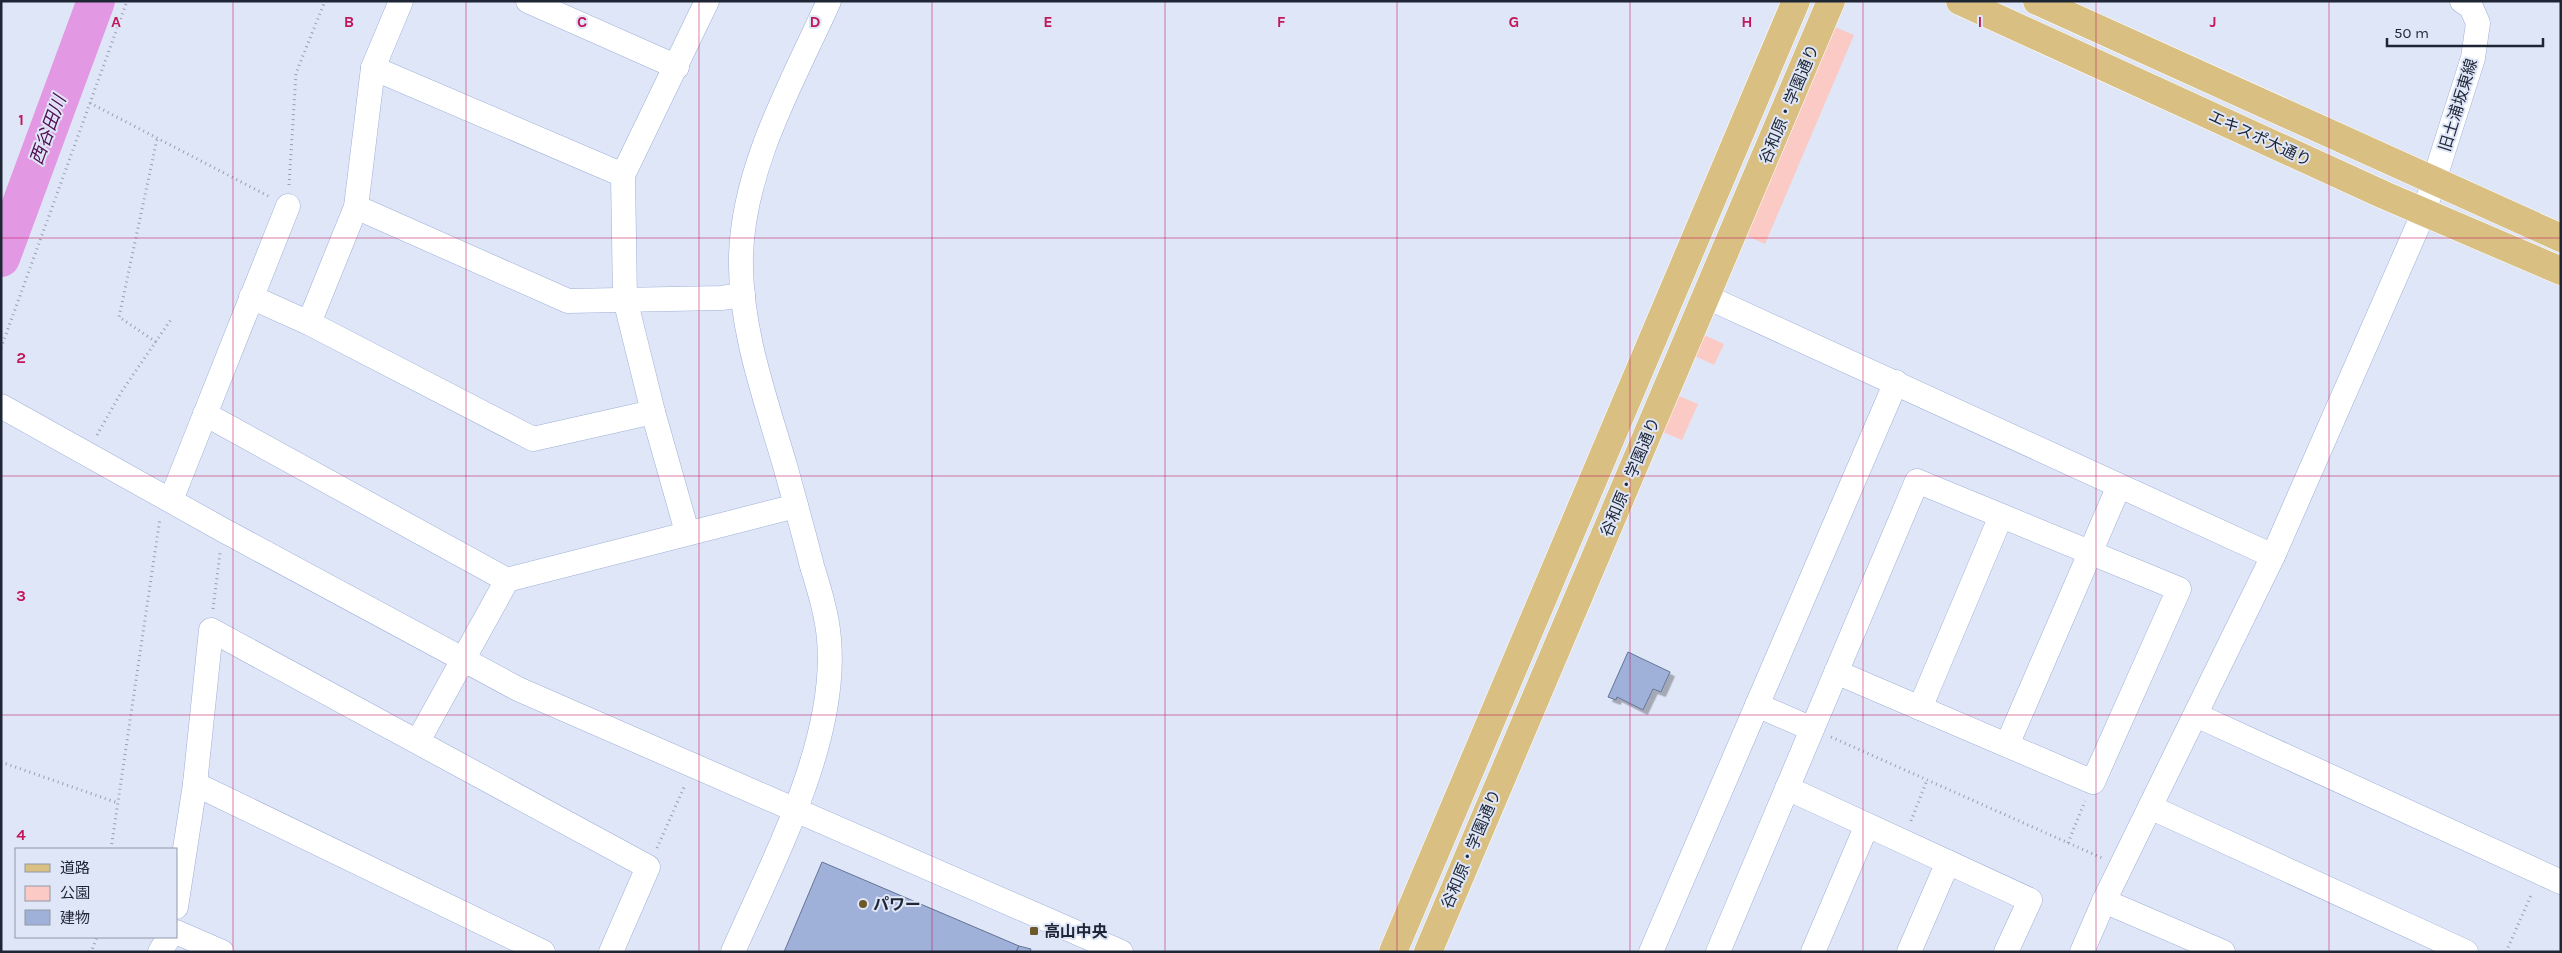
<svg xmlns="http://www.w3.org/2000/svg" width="2562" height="953" viewBox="0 0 2562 953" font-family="Karla,'Noto Sans JP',sans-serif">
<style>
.green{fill:#fccac4}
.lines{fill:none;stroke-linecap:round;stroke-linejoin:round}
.river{stroke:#e298e3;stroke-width:38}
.building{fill:#9fb1d8;stroke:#637397;filter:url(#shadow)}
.minor-casing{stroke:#9eb0d7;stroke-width:25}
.major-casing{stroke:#fff;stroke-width:29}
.path{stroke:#989faf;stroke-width:3;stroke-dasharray:1 4;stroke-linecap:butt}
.minor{stroke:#fff;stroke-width:24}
.major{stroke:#d9c082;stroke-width:28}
.grid{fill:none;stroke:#c2185b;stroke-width:1;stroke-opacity:0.55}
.poi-dot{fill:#6d5827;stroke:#dfe6f7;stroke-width:2}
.labels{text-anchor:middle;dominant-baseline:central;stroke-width:4;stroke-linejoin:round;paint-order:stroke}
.street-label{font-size:16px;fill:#1e2534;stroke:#dfe6f7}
.poi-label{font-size:16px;font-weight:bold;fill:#1e2534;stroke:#dfe6f7;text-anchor:start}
.water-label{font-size:18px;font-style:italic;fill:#510e53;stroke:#dfe6f7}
.grid-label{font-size:16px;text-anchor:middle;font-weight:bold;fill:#c2185b;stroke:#dfe6f7;stroke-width:4;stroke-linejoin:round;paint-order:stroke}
</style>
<defs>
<filter id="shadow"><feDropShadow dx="4.5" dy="4.5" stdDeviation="0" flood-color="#0004"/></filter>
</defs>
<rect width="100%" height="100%" fill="#dfe6f7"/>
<!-- green -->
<g class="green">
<path d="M1835 27 1854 35 1765 244 1747 236Z"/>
<path d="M1704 335 1724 344 1714 365 1695 356Z"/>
<path d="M1679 396 1698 404 1682 440 1663 432Z"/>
</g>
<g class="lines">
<!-- river -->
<path class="river" d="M1 258 96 1"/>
</g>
<!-- building -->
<g class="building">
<path d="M1628 652 1670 672 1661 692 1653 689 1643 710 1617 697 1616 700 1608 697Z"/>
<path d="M822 862 1019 946 1016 952H784Z"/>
<path d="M1019 946 1031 949 1030 952H1016Z"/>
</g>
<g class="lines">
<!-- minor casing -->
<g class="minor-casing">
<g id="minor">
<path d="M528 1 677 67"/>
<path d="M373 68 623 175"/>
<path d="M356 207 568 301 721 298 743 295"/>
<path d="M251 297 309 323 533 439 653 412"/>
<path d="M1707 297 2273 556"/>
<path d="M309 323 356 207 373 68 401 1"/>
<path d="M1 406 223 530 518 689 1121 952"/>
<path d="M205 414 507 580 796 506"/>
<path d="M171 500 288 206"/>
<path d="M687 532 653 412 625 299 623 175 707 1"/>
<path d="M1757 705 1812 729"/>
<path d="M1920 708 2001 516"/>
<path d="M2196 715 2561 882"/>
<path d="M418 741 507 580"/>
<path d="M2007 745 2119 486"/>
<path d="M195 784 211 630 648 867 611 952"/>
<path d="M1787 788 2030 900 2006 952"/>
<path d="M2150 807 2466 952"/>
<path d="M2104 901 2223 952"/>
<path d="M176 907 195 784 543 952"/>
<path d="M176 932 222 952"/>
<path d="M160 952 169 937"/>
<path d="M733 952C773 860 838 741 829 639 827 614 819 589 812 566 804 534 795 502 786 469 766 400 739 328 741 255 744 165 793 81 829 1"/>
<path d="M1651 952 1896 382"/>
<path d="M1718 952 1917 481 2179 589 2093 782 1836 672"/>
<path d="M1813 952 1867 825"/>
<path d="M1909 952 1948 862"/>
<path d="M2082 952 2104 901 2273 556 2424 212 2473 58 2478 23 2471 7 2462 1"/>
</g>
</g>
<!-- major casing -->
<g class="major-casing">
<g id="major">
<path d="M1960 1 2384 195 2561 271"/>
<path d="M2037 1 2561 238"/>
<path d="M1393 952 1796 1"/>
<path d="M1428 952 1831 1"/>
</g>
</g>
<!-- path -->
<g class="path">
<path d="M90 103 270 197"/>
<path d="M289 185 296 73 325 1"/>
<path d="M156 342 119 317 157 139"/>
<path d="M1 348 127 1"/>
<path d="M97 435 122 391 172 318"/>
<path d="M213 609 220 553"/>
<path d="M1831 737 2102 858"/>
<path d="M1 762 118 803"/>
<path d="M1911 821 1927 780"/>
<path d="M2068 843 2085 801"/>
<path d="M657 848 685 785"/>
<path d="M111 849 160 518"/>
<path d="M89 952 92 950 97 937"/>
<path d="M2506 952 2532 893"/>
</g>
<!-- minor -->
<use href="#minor" class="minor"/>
<!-- major -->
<use href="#major" class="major"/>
</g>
<!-- grid -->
<path class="grid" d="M233 1V952M466 1V952M699 1V952M932 1V952M1165 1V952M1397 1V952M1630 1V952M1863 1V952M2096 1V952M2329 1V952M1 238H2561M1 476H2561M1 715H2561"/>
<!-- markers -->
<g class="poi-dot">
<circle cx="863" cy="904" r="5"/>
<rect x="1029" y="926" width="10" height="10" rx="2.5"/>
</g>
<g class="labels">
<!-- street labels -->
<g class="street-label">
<text transform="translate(1789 104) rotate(-67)">谷和原・学園通り</text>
<text transform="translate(2458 105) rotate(-73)">旧土浦坂東線</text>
<text transform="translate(2260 138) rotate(25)">エキスポ大通り</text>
<text transform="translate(1630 477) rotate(-67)">谷和原・学園通り</text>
<text transform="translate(1471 849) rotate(-67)">谷和原・学園通り</text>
</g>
<!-- poi labels -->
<g class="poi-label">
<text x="873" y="904">パワー</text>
<text x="1044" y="931">高山中央</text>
</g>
<!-- water labels -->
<g class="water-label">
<text transform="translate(48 130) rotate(-70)">西谷田川</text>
</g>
</g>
<g class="grid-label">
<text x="116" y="27">A</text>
<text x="349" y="27">B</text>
<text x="582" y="27">C</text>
<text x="815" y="27">D</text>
<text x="1048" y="27">E</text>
<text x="1281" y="27">F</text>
<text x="1514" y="27">G</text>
<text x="1747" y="27">H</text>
<text x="1980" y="27">I</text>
<text x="2213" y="27">J</text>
<text x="21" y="125">1</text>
<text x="21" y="363">2</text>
<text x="21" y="601">3</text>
<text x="21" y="840">4</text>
</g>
<!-- border -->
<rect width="2562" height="953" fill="none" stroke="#1e2534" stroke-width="5"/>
<!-- legend -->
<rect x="15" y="848" width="162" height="90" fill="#dfe6f7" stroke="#9299a9"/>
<rect x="25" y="864" width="25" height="8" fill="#d9c082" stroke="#9299a9"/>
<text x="60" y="873" font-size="15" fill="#1e2534">道路</text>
<rect x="25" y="886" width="25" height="15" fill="#fccac4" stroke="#9299a9"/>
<text x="60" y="898" font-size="15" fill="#1e2534">公園</text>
<rect x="25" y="910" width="25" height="15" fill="#9fb1d8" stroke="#9299a9"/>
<text x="60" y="923" font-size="15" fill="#1e2534">建物</text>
<!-- scale -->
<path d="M2387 38v8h156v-8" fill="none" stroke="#1e2534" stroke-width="2.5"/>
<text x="2394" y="38" font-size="15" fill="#1e2534" stroke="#dfe6f7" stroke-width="4" paint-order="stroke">50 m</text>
</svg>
